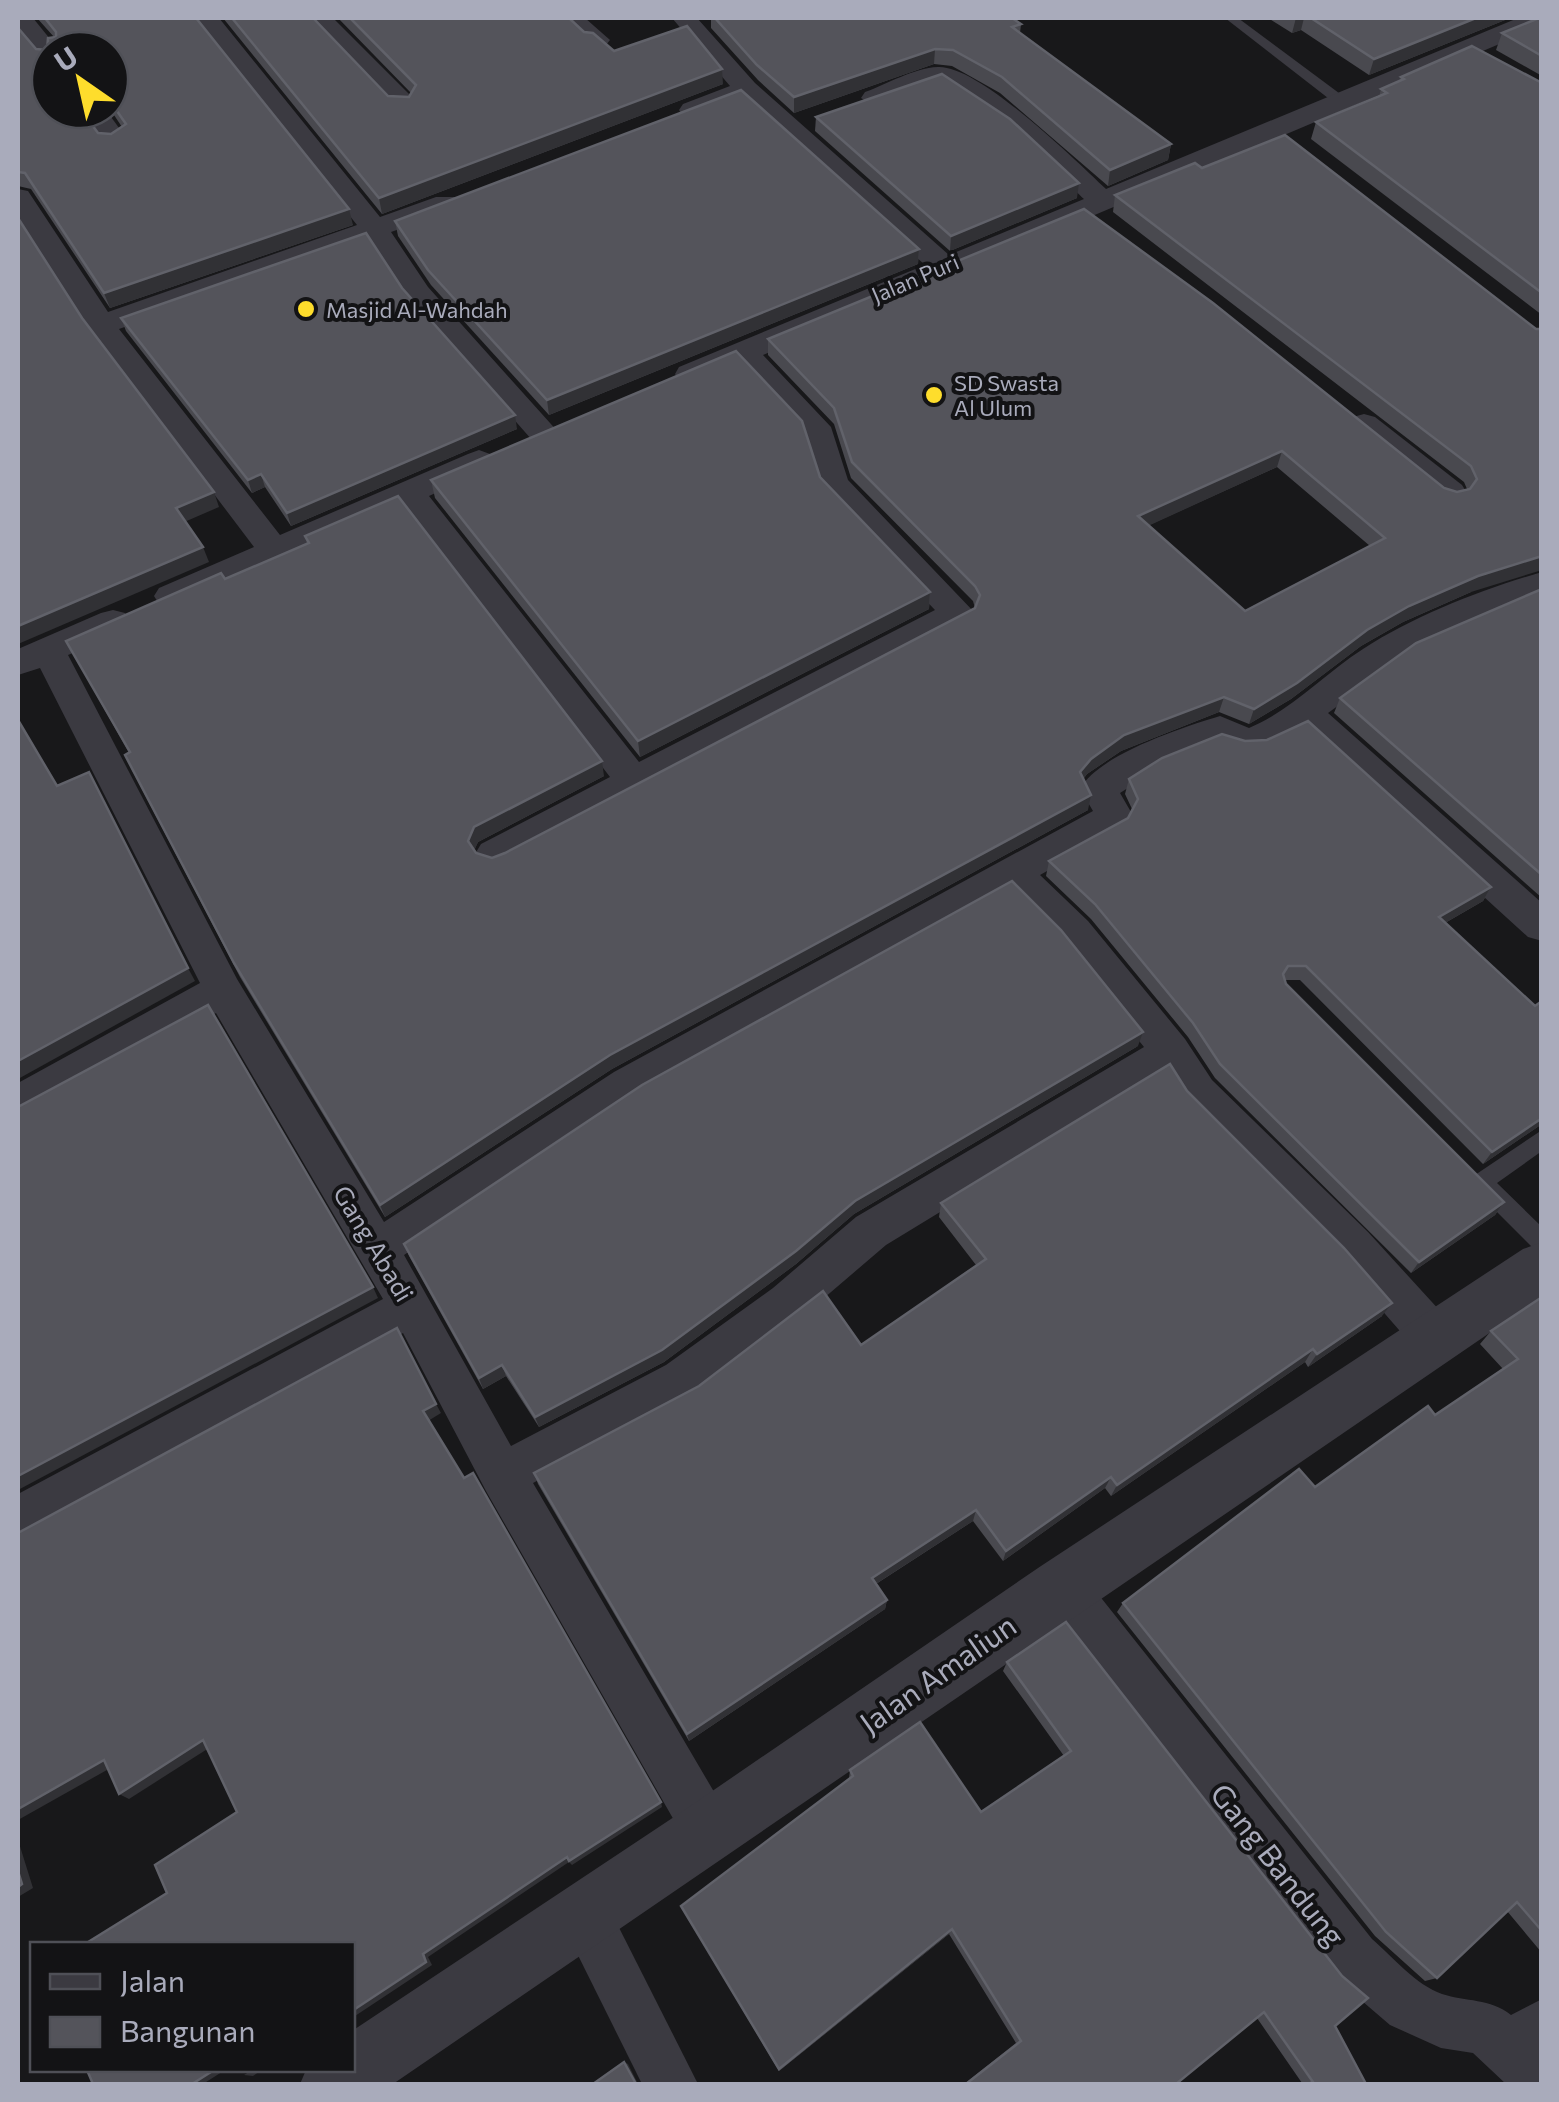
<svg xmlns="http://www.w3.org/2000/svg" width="1559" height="2102" viewBox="0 0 1559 2102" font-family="Commissioner,sans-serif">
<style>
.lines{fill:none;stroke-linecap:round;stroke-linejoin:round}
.service{fill:#3b3a41;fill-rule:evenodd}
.minor{fill:#3b3a41;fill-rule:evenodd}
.tertiary{fill:#3b3a41;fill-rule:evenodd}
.wall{fill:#49494f;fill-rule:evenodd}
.shaded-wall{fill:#313135}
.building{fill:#54545b;stroke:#61626a;stroke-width:2.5;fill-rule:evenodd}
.poi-dot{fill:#fedd2c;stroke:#131315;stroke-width:4}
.labels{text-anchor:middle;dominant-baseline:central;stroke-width:8;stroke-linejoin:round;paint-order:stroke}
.far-street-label{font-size:22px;fill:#a9abbb;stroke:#131315}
.far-poi-label{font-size:22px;fill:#a9abbb;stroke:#131315;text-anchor:start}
.street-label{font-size:25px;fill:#a9abbb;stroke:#131315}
.near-street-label{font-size:30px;fill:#a9abbb;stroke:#131315}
</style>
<rect width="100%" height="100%" fill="#18181a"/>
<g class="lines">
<!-- service -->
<g class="service">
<path d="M1225 18H1238L1347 99V105H1337Z"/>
<path d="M1542 1130V1151L1497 1183 1542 1227V1251L1534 1249 1479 1194 1472 1182 1475 1175Z"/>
</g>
<!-- minor -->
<g class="minor">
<path d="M18 18H33L59 50H50V64C32 59 18 35 18 18Z"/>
<path d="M193 18H219L380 217 436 197H456L460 203 456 209 391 232 428 287 559 433 554 440 543 443 532 440 408 299 368 240 119 329 280 535 468 454 479 450 490 454 495 461 490 468 429 496 639 762 935 610 822 492 805 437 738 365 701 381H679L675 374 679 367 925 265 742 100 701 116H683L679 110 683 104 730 86 672 18H697L755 83 949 255 1084 199C1061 177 965 84 939 82 919 81 894 101 874 106L861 98 865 92C888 84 913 68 938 67 979 65 1075 160 1106 189L1518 18H1542V26L763 355 831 427 848 480 975 613 970 622 494 869 481 864 475 854 481 844 610 777 403 507 183 604 171 608 159 604 154 596 159 588 254 547 86 325 18 218V189L28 191 108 312 357 225Z"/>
<path d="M307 18H333L412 97 416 103 412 109H394Z"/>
<path d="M558 18H585L610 40 606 45H588Z"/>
<path d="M79 110H106L127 139 114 147 104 145Z"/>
<path d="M1364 414 1375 417 1462 485 1467 493 1462 501 1451 504 1440 501 1353 431 1348 424 1353 417Z"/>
<path d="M1542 572V597L1408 655 1328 713 1542 903V941L1528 937 1303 732C1274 750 1249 762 1217 745L1156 770 1120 793 1131 812 1122 829 1040 875 1088 921 1185 1039 1212 1080 1368 1232 1452 1324 1458 1339 1452 1354 1436 1360 1420 1354 1338 1260 1184 1104 1165 1075 886 1245 803 1316 698 1395 533 1483 727 1814 735 1832 727 1850 709 1858 691 1850 486 1491 403 1333 18 1542V1494L383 1299 216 1013 18 1120V1083L200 983 40 668 18 675V649L101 613 113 610 125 613 130 622 125 631 68 655 237 979 384 1222 614 1072 1093 811 1080 789C1098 755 1183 727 1220 716L1249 728C1292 710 1324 674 1363 649 1416 615 1481 590 1542 572ZM1010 892 1060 943 1144 1047 856 1217 773 1288 666 1365 511 1446 404 1255 642 1096Z"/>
<path d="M1062 1563 1079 1570 1372 1939C1393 1957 1416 1985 1442 1994 1466 2002 1490 1998 1511 2015L1542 1999V2084H1506L1473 2053 1441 2048 1390 2025 1334 1977 1045 1604 1038 1587 1045 1570Z"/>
<path d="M584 1889 603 1896 698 2084H642L558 1915 565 1896Z"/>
</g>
<!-- tertiary -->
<path class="tertiary" d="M1542 1242V1297L393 2084H300L306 2070H352V2031L686 1809 1041 1566 1523 1249Z"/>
</g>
<!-- wall -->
<g class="wall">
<path d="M37 18H196L353 225 110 308 31 189 18 186V27L36 49 47 50 54 37ZM110 50V109L122 127 111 134 98 133 50 110Z"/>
<path d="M223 18H313L388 96 409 97 411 93 338 18H569L584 32 614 51 723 84 382 214Z"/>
<path d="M711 18H1012L1021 24 1020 33 1171 144 1168 160 1108 186 1000 93 952 66 934 64 794 113 758 80 711 28Z"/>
<path d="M1268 18H1510L1369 75 1301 30 1292 33Z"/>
<path d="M1542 18V76L1496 50 1502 33Z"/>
<path d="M1401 77 1542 83V315L1311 139 1316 122 1379 97 1381 89 1399 81Z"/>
<path d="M816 117 1077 198 950 251 815 131Z"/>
<path d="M1202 168 1536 329 1471 592 1403 622 1361 646 1291 699 1249 724 1219 712 1121 751 1087 774 1084 778 1088 810 612 1069 385 1217 240 977 132 770 129 753 66 641 225 579 307 544 305 536 604 776 478 842 474 850 476 853 492 858 505 853 975 608 973 601 851 478 834 424 768 355V339L1084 209 1444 488 1457 492 1467 489 1464 482 1113 212 1115 195ZM1277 467 1370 546 1245 611 1149 525Z"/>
<path d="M395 221 919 249 918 264 549 415 431 285 398 236Z"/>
<path d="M402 288 517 429 291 526 265 487 252 493 126 331 121 318Z"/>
<path d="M820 477 930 592 929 609 640 757 435 498 431 480Z"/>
<path d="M1542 589V898L1334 713 1340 698Z"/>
<path d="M1129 779 1491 887 1483 901 1445 923 1535 1006 1542 1124 1483 1164 1300 980H1285L1286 984 1504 1202 1495 1215 1411 1273 1215 1078 1188 1037 1091 919 1046 876 1049 861 1128 818 1132 809 1125 794Z"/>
<path d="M1138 1046 854 1214 796 1264 664 1362 539 1427 506 1376 483 1389 409 1256 404 1244Z"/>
<path d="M1187 1091 1382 1316 1308 1367 1305 1362 1111 1496 1105 1488 1003 1561 973 1521 876 1584 887 1600 885 1609 689 1741 538 1484 534 1473 861 1345 976 1265 939 1217 941 1203Z"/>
<path d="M1542 1297V1953L1507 1911 1437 1978 1425 1981 1375 1936 1117 1612 1123 1603 1435 1415 1503 1369 1480 1344 1491 1331Z"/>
<path d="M1007 1662 1335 2026 1366 2084H1299L1302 2083 1257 2018 1176 2084H964L1016 2043 949 1934 779 2071 683 1910 849 1778 850 1770 981 1812 1064 1756 1003 1671Z"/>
</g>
<!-- shaded-wall -->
<g class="shaded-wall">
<path d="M1296 18H1304L1301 30 1292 33Z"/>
<path d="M1476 18H1510L1369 75 1374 59Z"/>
<path d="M935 49 934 64 794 113V97Z"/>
<path d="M722 69 723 84 382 214 379 198Z"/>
<path d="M1171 144 1168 160 1108 186 1110 170Z"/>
<path d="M1079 183 1077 198 950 251 951 236Z"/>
<path d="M349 209 353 225 110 308 104 293Z"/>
<path d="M919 249 918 264 549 415 547 400Z"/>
<path d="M515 415 517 429 291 526 287 513Z"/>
<path d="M1282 451 1277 467 1135 532 1138 516Z"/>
<path d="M261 474 265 487 252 493 248 480Z"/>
<path d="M214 492 219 507 182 523 176 508Z"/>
<path d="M203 547 209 562 18 644V626Z"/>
<path d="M1542 556V570L1471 592 1403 622 1361 646 1291 699 1249 724 1254 709 1367 630 1409 606 1478 576Z"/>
<path d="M930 592 929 609 640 757 638 741Z"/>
<path d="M1224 697 1219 712 1121 751 1087 774 1077 787 1080 772 1091 759 1124 735Z"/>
<path d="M602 761 604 776 478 842 472 856 468 841 474 827Z"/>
<path d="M1091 795 1088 810 612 1069 385 1217 380 1205 610 1055Z"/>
<path d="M1491 887 1483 901 1431 931 1439 917Z"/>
<path d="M188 968 195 981 18 1079V1061Z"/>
<path d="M1143 1032 1138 1046 854 1214 796 1264 664 1362 539 1427 535 1417 855 1201Z"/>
<path d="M1542 1118V1124L1483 1164 1492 1152Z"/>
<path d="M1504 1202 1495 1215 1411 1273 1419 1262Z"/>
<path d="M373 1287 378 1298 18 1490V1476Z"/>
<path d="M1392 1303 1382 1316 1308 1367 1317 1354Z"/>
<path d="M1313 1349 1305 1362 1111 1496 1117 1485Z"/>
<path d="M502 1365 506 1376 483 1389 479 1378Z"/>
<path d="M436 1404 441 1413 428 1421 423 1411Z"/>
<path d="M1111 1477 1105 1488 1003 1561 1006 1551Z"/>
<path d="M976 1510 973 1521 871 1587 872 1578Z"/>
<path d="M887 1600 885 1609 689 1741 687 1734Z"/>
<path d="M203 1740 212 1746 129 1799 119 1794Z"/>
<path d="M104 1760 114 1766 18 1820V1809Z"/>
<path d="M661 1802 662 1807 572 1865 569 1862 428 1957 432 1965 352 2018V2011L423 1954 567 1857Z"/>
<path d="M18 1840 33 1888 18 1897Z"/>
<path d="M952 1929 949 1934 779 2071V2069Z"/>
<path d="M624 2062 628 2064 638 2084H636Z"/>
<path d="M214 2070H225L203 2084H192Z"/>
<path d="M252 2070H262L253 2076 244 2075Z"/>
</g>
<!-- building -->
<g class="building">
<path d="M45 18H196L349 209 104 293 25 173 18 172V28L36 49 47 50 48 38 56 37V32ZM50 50H110V101L126 124 111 134 98 133 81 110H50Z"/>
<path d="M232 18H313L388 96 409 97 416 85 350 18H569L584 32 593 33 614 51 687 26 722 69 379 198Z"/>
<path d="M715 18H1012L1021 24 1012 27 1171 144 1110 170 1002 77 953 50 935 49 794 97 757 65Z"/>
<path d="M1311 18H1476L1374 59Z"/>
<path d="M1539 18H1542V56L1502 33Z"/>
<path d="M1472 46 1542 83V293L1316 122 1387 93 1381 89 1404 79 1401 77Z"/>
<path d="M942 74 1010 119 1079 183 951 236 816 117Z"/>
<path d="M741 90 919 249 547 400 428 270 395 221Z"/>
<path d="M1285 135 1536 329H1542V556L1478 576 1409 606 1367 630 1297 683 1254 709 1224 697 1124 735 1091 759 1080 772 1091 795 610 1055 380 1205 234 963 125 755 130 752 66 641 221 573 225 579 309 543 305 536 398 496 602 761 474 827 468 841 476 853 492 858 505 853 975 608 980 595 975 586 852 462 834 408 768 339 1084 209 1213 303 1444 488 1457 492 1470 489 1477 479 1471 466 1115 195 1195 163 1202 168ZM1282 451 1385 538 1245 611 1138 516Z"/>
<path d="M18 218 82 318 214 492 176 508 203 547 18 626Z"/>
<path d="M366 233 402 288 515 415 287 513 261 474 248 480 121 318Z"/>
<path d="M736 351 802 421 820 477 930 592 638 741 431 480Z"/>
<path d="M1542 589V875L1340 698 1416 643Z"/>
<path d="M18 720 57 786 89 772 188 968 18 1061Z"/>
<path d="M1308 721 1491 887 1439 917 1535 1006 1542 1001V1118L1492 1152 1306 966H1288L1283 974 1286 984 1504 1202 1419 1262 1220 1064 1193 1023 1095 904 1049 861 1128 818 1138 799 1129 779 1162 758 1222 734 1245 741 1267 740Z"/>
<path d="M1012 881 1061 930 1143 1032 855 1201 796 1251 662 1350 535 1417 502 1365 479 1378 404 1244 642 1085Z"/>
<path d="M208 1005 373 1287 18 1476V1107Z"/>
<path d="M1170 1064 1187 1091 1344 1248 1392 1303 1317 1354 1313 1349 1117 1485 1111 1477 1006 1551 976 1510 872 1578 887 1600 687 1734 534 1473 699 1386 823 1291 861 1345 986 1259 941 1203Z"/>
<path d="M1542 1297V1931L1517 1902 1437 1978 1386 1932 1123 1603 1299 1469 1315 1487 1428 1406 1435 1415 1518 1359 1491 1331Z"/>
<path d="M397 1328 436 1404 423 1411 464 1478 473 1473 661 1802 569 1861 567 1857 423 1954 426 1962 352 2011V1944H85L167 1893 155 1865 237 1812 203 1740 119 1794 104 1760 18 1809V1533Z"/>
<path d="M1066 1622 1342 1976 1368 1998 1335 2026 1366 2084H1308L1313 2082 1264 2012 1176 2084H966L1021 2041 952 1929 779 2069 681 1906 853 1776 850 1770 920 1722 981 1812 1071 1751 1007 1662Z"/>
<path d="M18 1871 22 1884 18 1887Z"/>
<path d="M624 2062 636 2084H593Z"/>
<path d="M87 2070H214L192 2084H93Z"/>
</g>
<!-- markers -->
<g class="poi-dot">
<circle cx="306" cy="309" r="10"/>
<circle cx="934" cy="395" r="10"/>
</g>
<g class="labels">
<!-- far-street labels -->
<g class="far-street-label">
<text transform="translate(915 278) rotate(-23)">Jalan Puri</text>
</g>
<!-- far-poi labels -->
<g class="far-poi-label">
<text x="326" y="309">Masjid Al-Wahdah</text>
<text x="954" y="382">SD Swasta<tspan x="954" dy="25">Al Ulum</tspan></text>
</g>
<!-- street labels -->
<g class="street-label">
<text transform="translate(374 1243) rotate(59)">Gang Abadi</text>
</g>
<!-- near-street labels -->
<g class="near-street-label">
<text transform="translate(937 1673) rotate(-35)">Jalan Amaliun</text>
<text transform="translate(1279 1864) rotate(52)">Gang Bandung</text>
</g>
</g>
<!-- border -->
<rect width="1559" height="2102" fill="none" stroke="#a9abbb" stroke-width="40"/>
<!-- legend -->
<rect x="30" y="1942" width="325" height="130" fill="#131315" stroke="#4f5057" stroke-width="2.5"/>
<rect x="50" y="1974" width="50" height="15" fill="#3b3a41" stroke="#4f5057" stroke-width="2.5"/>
<text x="120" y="1992" font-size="30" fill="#a9abbb">Jalan</text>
<rect x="50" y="2017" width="50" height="30" fill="#54545b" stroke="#4f5057" stroke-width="2.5"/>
<text x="120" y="2042" font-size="30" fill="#a9abbb">Bangunan</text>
<!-- north arrow -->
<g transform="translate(80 80) rotate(326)"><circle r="48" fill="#131315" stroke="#4f5057" stroke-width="2.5"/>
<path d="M0-8L18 38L0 25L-18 38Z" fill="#fedd2c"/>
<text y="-15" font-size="28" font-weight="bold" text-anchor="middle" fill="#a9abbb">U</text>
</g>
</svg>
